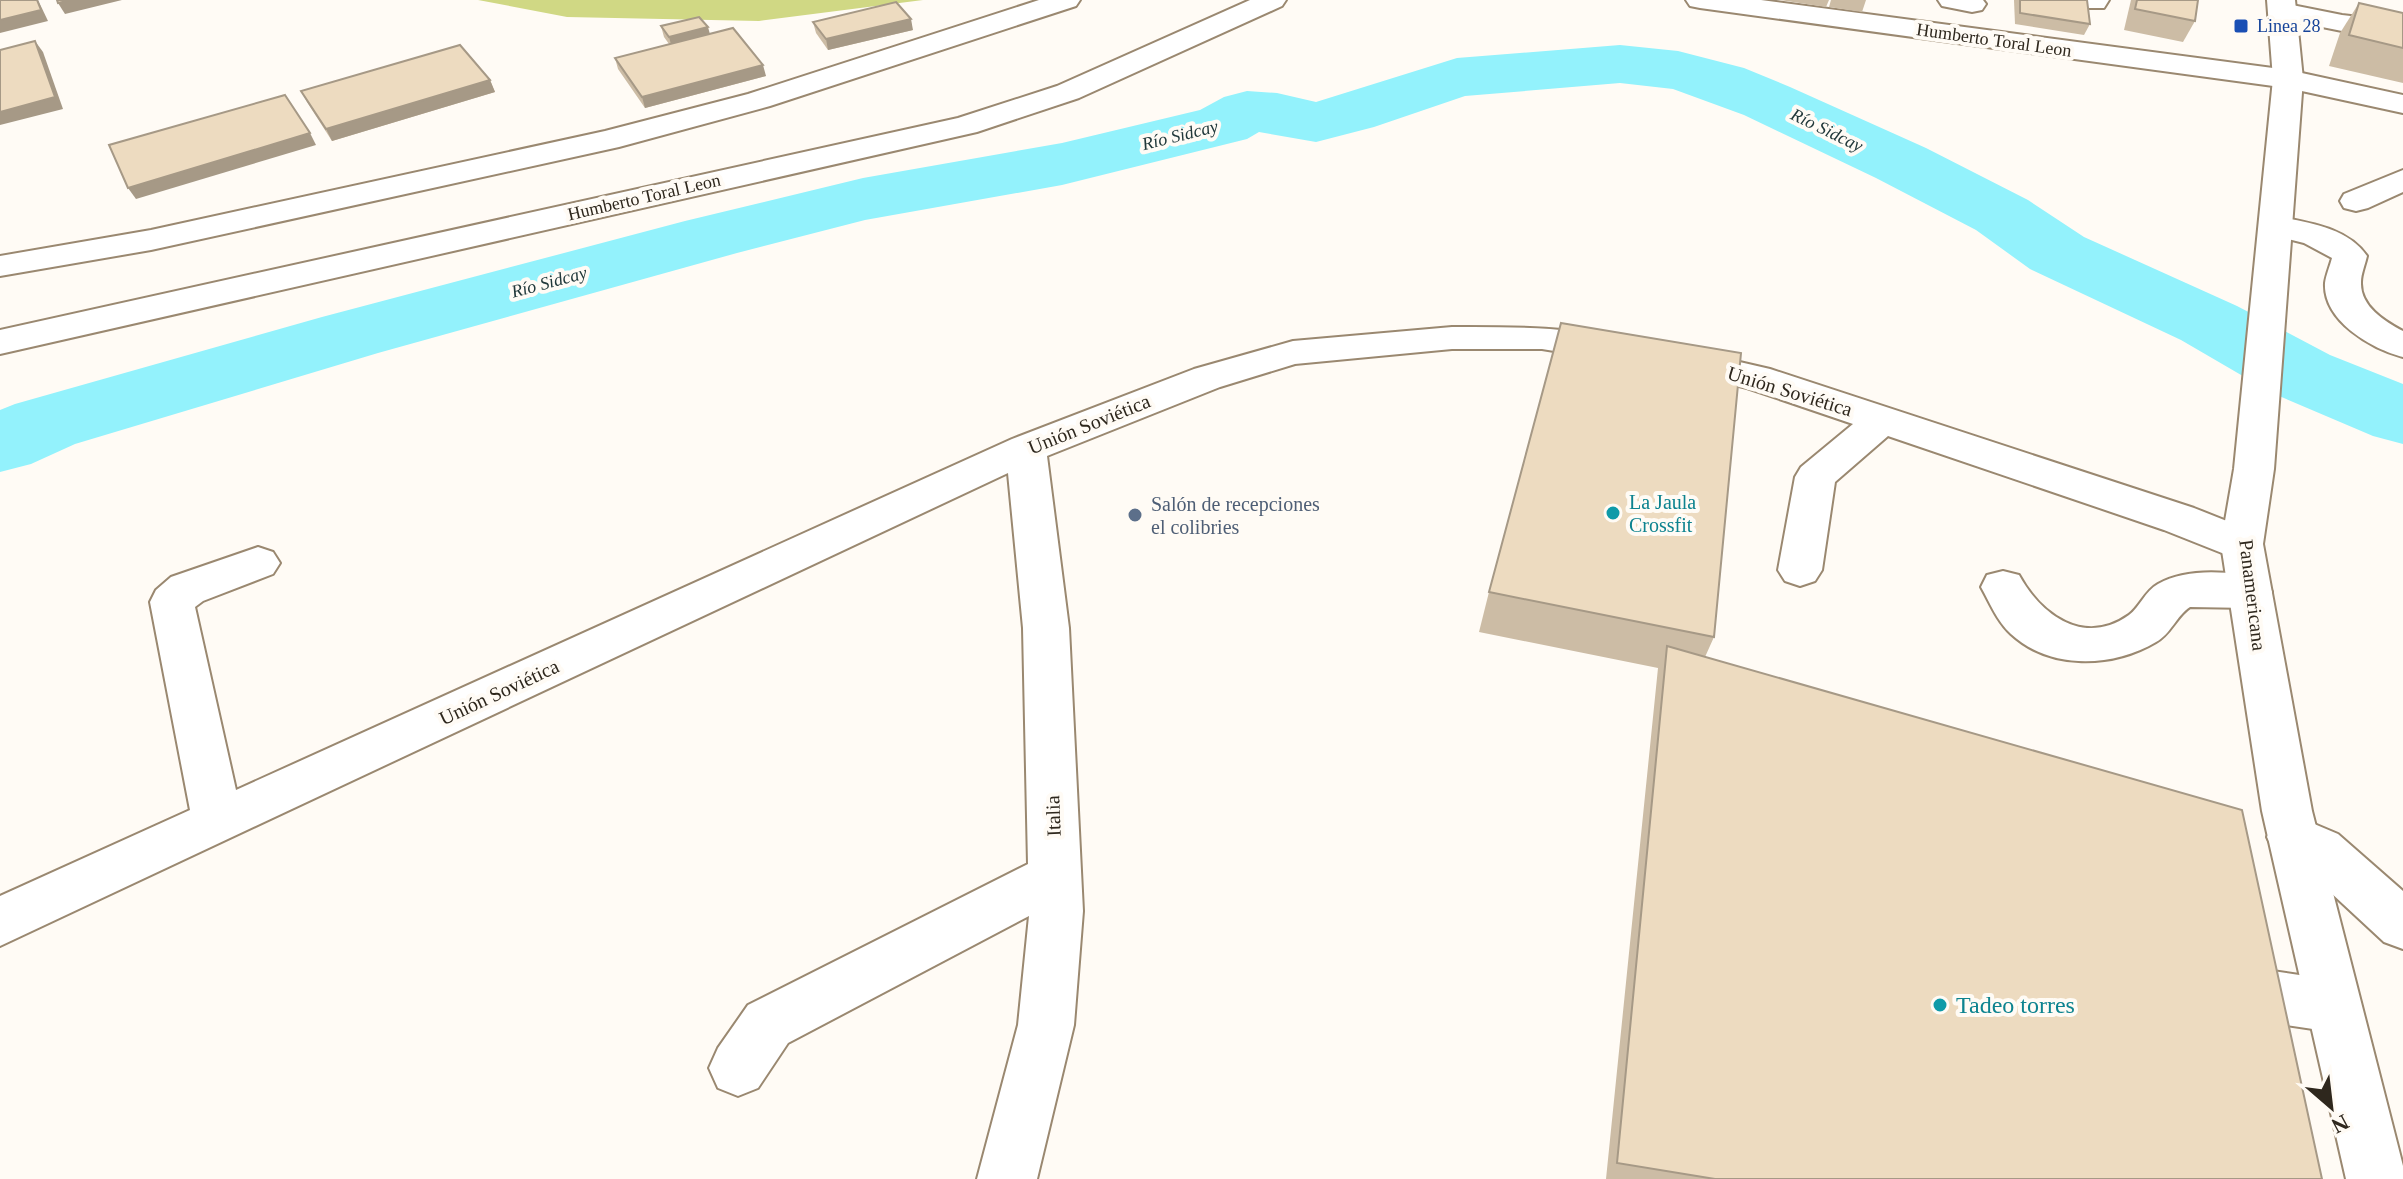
<svg xmlns="http://www.w3.org/2000/svg" width="2403" height="1179" viewBox="0 0 2403 1179" font-family="Georgia,serif">
<style>
.green{fill:#d0d884}
.lines{fill:none;stroke-linecap:round;stroke-linejoin:round}
.river{fill:#93f2fc;fill-rule:evenodd}
.minor-casing{stroke:#9a8870;stroke-width:4}
.major-casing{stroke:#9a8870;stroke-width:4}
.minor{fill:#fff;fill-rule:evenodd}
.major{fill:#fff;fill-rule:evenodd}
.wall{fill:#ccbca5}
.shaded-wall{fill:#a69986}
.building{fill:#eddbc0;stroke:#a69986;stroke-width:2}
.transit-dot{fill:#1a4fb4;stroke:#fffbf5;stroke-width:3}
.culture-dot{fill:#0f9aa8;stroke:#fffbf5;stroke-width:3}
.service-dot{fill:#5c6f8a;stroke:#fffbf5;stroke-width:3}
.labels{text-anchor:middle;dominant-baseline:central;stroke-width:8;stroke-linejoin:round;paint-order:stroke}
.far-transit-label{font-size:18px;fill:#164399;stroke:#fffbf5;text-anchor:start}
.far-street-label{font-size:18px;fill:#2e271d;stroke:#fffbf5}
.far-water-label{font-size:18px;font-style:italic;fill:#22393b;stroke:#fffbf5}
.street-label{font-size:20px;fill:#2e271d;stroke:#fffbf5}
.culture-label{font-size:20px;fill:#0d838f;stroke:#fffbf5;text-anchor:start}
.service-label{font-size:20px;fill:#4e5e75;stroke:#fffbf5;text-anchor:start}
.near-culture-label{font-size:24px;fill:#0d838f;stroke:#fffbf5;text-anchor:start}
</style>
<rect width="100%" height="100%" fill="#fffbf5"/>
<!-- green -->
<path class="green" d="M478 0H923L759 21 567 17Z"/>
<g class="lines">
<!-- river -->
<path class="river" d="M1620 45 1678 51 1744 68 1790 87 1926 148 2028 200 2084 237 2237 306 2330 355 2403 384V444L2373 436 2272 393 2181 340 2030 269 1976 230 1876 178 1744 115 1673 89 1620 83 1465 96 1374 127 1316 142 1259 132 1247 139 1062 185 865 220 737 253 378 353 75 444 31 464 0 472V410L15 404 322 317 685 221 863 178 1062 143 1200 110 1224 97 1247 91 1277 93 1316 102 1457 58Z"/>
<!-- minor casing -->
<g class="minor-casing">
<g id="minor">
<path d="M1039 0H1080L1076 6 770 106 619 147 151 250 0 276V256L151 230 605 131 748 94Z"/>
<path d="M1250 0H1286L1282 6 1079 98 977 132 0 354V330L958 118 1057 86Z"/>
<path d="M1686 0H1761L2288 70 2403 95V113L2288 88 1700 8 1690 6Z"/>
<path d="M1938 0H1983L1986 4 1982 10 1972 12 1942 6Z"/>
<path d="M2081 0H2109L2104 8H2084Z"/>
<path d="M2282 3 2342 15 2403 22V38L2342 31 2272 17 2268 11 2272 5Z"/>
<path d="M2403 170V192L2368 208 2356 211 2344 208 2340 201 2344 194Z"/>
<path d="M2276 216C2308 223 2347 227 2367 256 2365 265 2361 274 2361 282 2360 306 2384 321 2403 331V357C2372 349 2323 321 2325 283 2326 275 2330 266 2332 258L2304 243 2264 233 2259 226 2264 219Z"/>
<path d="M1452 327C1511 327 1570 326 1628 341L1634 349 1628 357 1615 361 1542 349H1452L1295 364 1220 387 1047 456 1069 628 1083 911 1074 1025 1037 1179H977L1018 1025 1029 916 788 1043 758 1088 738 1096 718 1088 709 1068 718 1048 748 1005 1028 864 1023 628 1008 473 0 946V896L190 810 150 602 156 590 171 577 258 547 273 552 280 563 273 574 203 601 195 607 236 790 1012 439 1194 369 1293 341Z"/>
<path d="M1679 348 1770 369 2194 508 2257 533 2263 544 2257 555 2242 559 2227 555 2164 530 1888 436 1835 482 1822 570 1815 581 1800 586 1785 581 1778 570 1795 477 1801 467 1853 424 1747 388 1666 368 1660 360 1666 352Z"/>
<path d="M2003 571 2019 575C2041 615 2084 647 2129 615 2140 607 2145 591 2158 584 2188 567 2234 571 2266 580L2272 592 2266 604 2250 608 2190 607C2176 616 2171 634 2156 642 2112 668 2050 670 2011 634 1997 621 1990 603 1981 587L1987 575Z"/>
<path d="M2293 815 2338 834 2403 891V949L2384 942 2302 866 2275 853 2267 837 2275 821Z"/>
<path d="M2225 964 2333 980 2353 987 2361 1006 2353 1025 2333 1032 2225 1016 2205 1008 2197 990 2205 972Z"/>
</g>
</g>
<!-- major casing -->
<g class="major-casing">
<path id="major" d="M2267 0H2295L2303 79 2274 469 2263 544 2312 811 2403 1166V1179H2346L2262 811 2221 544 2234 469 2273 79Z"/>
</g>
<!-- minor -->
<use href="#minor" class="minor"/>
<!-- major -->
<use href="#major" class="major"/>
</g>
<!-- wall -->
<g class="wall">
<path d="M1780 0H1829L1826 7Z"/>
<path d="M1831 0H1866L1862 12 1829 7Z"/>
<path d="M2014 0H2087L2090 24 2084 35 2015 24Z"/>
<path d="M2131 0H2198L2195 21 2183 42 2124 30Z"/>
<path d="M2359 3 2403 13V83L2329 66 2340 33Z"/>
<path d="M813 22 913 30 828 50 816 33Z"/>
<path d="M661 26 710 34 766 76 645 108 618 69 615 58 669 44 664 37Z"/>
<path d="M490 80 495 92 332 141 307 102 301 91Z"/>
<path d="M1489 592 1714 637 1705 657 2322 1179H1606L1658 668 1479 632Z"/>
</g>
<!-- shaded-wall -->
<g class="shaded-wall">
<path d="M37 0H38L48 21 0 33V20Z"/>
<path d="M71 0H122L65 14 58 3Z"/>
<path d="M911 19 913 30 828 50 826 39Z"/>
<path d="M708 27 711 38 672 48 669 37Z"/>
<path d="M35 41 43 52 63 109 0 125V112Z"/>
<path d="M763 65 766 76 645 108 642 97Z"/>
<path d="M490 80 495 92 332 141 326 129Z"/>
<path d="M310 133 316 145 136 199 128 188Z"/>
</g>
<!-- building -->
<g class="building">
<path d="M0 0H37L41 10 0 20Z"/>
<path d="M57 0H71L58 3Z"/>
<path d="M2020 0H2087L2090 24 2020 13Z"/>
<path d="M2137 0H2198L2195 21 2135 9Z"/>
<path d="M896 2 911 19 826 39 813 22Z"/>
<path d="M2359 3 2403 13V48L2349 35Z"/>
<path d="M699 17 708 27 669 37 661 26Z"/>
<path d="M733 28 763 65 642 97 615 58Z"/>
<path d="M35 41 55 97 0 112V50Z"/>
<path d="M460 45 490 80 326 129 301 91Z"/>
<path d="M285 95 310 133 128 188 109 145Z"/>
<path d="M1561 323 1741 353 1714 637 1489 592Z"/>
<path d="M1667 646 2242 810 2322 1179H1715L1617 1163Z"/>
</g>
<!-- markers -->
<rect class="transit-dot" x="2233" y="18" width="16" height="16" rx="4"/>
<g class="culture-dot">
<circle cx="1613" cy="513" r="8"/>
<circle cx="1940" cy="1005" r="8"/>
</g>
<circle class="service-dot" cx="1135" cy="515" r="8"/>
<g class="labels">
<!-- far-transit labels -->
<g class="far-transit-label">
<text x="2257" y="26">Linea 28</text>
</g>
<!-- far-street labels -->
<g class="far-street-label">
<text transform="translate(1994 40) rotate(8)">Humberto Toral Leon</text>
<text transform="translate(644 197) rotate(-13)">Humberto Toral Leon</text>
</g>
<!-- far-water labels -->
<g class="far-water-label">
<text transform="translate(1827 130) rotate(26)">Río Sidcay</text>
<text transform="translate(1180 135) rotate(-14)">Río Sidcay</text>
<text transform="translate(549 282) rotate(-15)">Río Sidcay</text>
</g>
<!-- street labels -->
<g class="street-label">
<text transform="translate(1790 391) rotate(17)">Unión Soviética</text>
<text transform="translate(1089 424) rotate(-22)">Unión Soviética</text>
<text transform="translate(2253 595) rotate(83)">Panamericana</text>
<text transform="translate(499 692) rotate(-25)">Unión Soviética</text>
<text transform="translate(1053 816) rotate(-92)">Italia</text>
</g>
<!-- culture labels -->
<g class="culture-label">
<text x="1629" y="502">La Jaula<tspan x="1629" dy="23">Crossfit</tspan></text>
</g>
<!-- service labels -->
<g class="service-label">
<text x="1151" y="504">Salón de recepciones<tspan x="1151" dy="23">el colibries</tspan></text>
</g>
<!-- near-culture labels -->
<g class="near-culture-label">
<text x="1956" y="1005">Tadeo torres</text>
</g>
</g>
<!-- north arrow -->
<g transform="translate(2331 1107) rotate(152)" stroke="#fffbf5" stroke-width="6" paint-order="stroke">
<path d="M0-6L14 30L0 20L-14 30Z" fill="#2e271d"/>
<text y="-12" font-size="22" font-weight="bold" text-anchor="middle" fill="#2e271d">N</text>
</g>
</svg>
